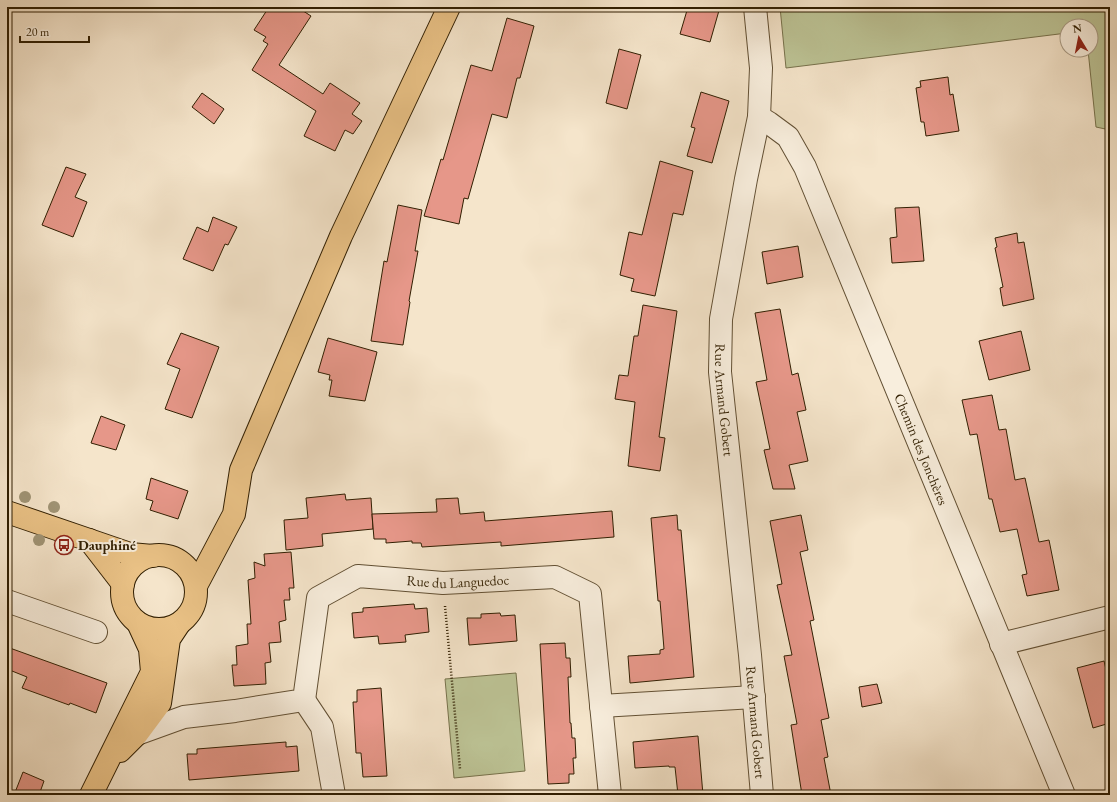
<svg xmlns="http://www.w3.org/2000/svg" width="1117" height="802" viewBox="0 0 1117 802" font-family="'EB Garamond',serif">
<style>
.green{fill:#bdc496;stroke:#77724c}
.building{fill:#e69789;stroke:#311f02}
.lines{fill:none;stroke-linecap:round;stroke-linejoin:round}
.minor-casing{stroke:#625034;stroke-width:24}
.major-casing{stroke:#311f02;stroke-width:24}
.path{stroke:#311f02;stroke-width:2.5;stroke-dasharray:1 2;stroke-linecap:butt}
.minor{stroke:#f8eedd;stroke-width:22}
.major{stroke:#eac286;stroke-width:22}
.tree{fill:#a09475}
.labels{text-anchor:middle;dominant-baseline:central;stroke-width:4;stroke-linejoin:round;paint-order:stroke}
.street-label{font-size:14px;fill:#311f02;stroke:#f8eedd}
.poi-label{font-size:14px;font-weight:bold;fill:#311f02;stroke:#f8eedd;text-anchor:start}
</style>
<rect width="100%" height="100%" fill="#f5e5cb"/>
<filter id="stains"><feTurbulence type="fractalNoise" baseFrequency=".005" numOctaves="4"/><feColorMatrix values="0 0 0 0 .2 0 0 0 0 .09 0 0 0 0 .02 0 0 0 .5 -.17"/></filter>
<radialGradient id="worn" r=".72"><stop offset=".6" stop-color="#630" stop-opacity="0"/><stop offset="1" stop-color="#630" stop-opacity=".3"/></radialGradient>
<!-- green -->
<g class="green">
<path d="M780 7H1110V130L1096 127 1088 50H1091V26H1067V33L786 68Z"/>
<path d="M516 673 525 771 454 778 445 679Z"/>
</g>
<!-- building -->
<g class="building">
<path d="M269 7H297L311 16 279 65 323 94 330 83 360 103 352 114 362 121 353 134 345 130 335 151 304 136 316 111 252 70 268 44 263 41 266 37 254 30Z"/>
<path d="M688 7H720L710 42 680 34Z"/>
<path d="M507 18 534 26 520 78H517L507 118 492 114 468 199 464 198 459 224 424 216 441 159 443 160 471 65 492 71Z"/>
<path d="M619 49 641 55 627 109 606 103Z"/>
<path d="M948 77 950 95 953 94 959 131 926 136 924 122H921L916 88 921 87 920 81Z"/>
<path d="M701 92 729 101 712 163 687 156 695 128 691 127Z"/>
<path d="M202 93 224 109 214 124 192 107Z"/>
<path d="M660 161 693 171 683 215 673 213 655 296 631 291 634 279 620 275 629 232 642 235Z"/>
<path d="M66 167 86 174 75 197 87 202 73 237 42 225Z"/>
<path d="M398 205 422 210 415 251H418L409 301 410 302 403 345 371 341 384 261 387 262Z"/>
<path d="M919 207 924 261 892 263 890 238 897 237 895 208Z"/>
<path d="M213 217 237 227 228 245 225 244 213 271 183 259 197 227 208 232Z"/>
<path d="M1017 233 1018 243 1024 242 1034 299 1003 306 1000 288 1003 287 995 248 997 247 995 238Z"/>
<path d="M798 246 803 277 767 284 762 252Z"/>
<path d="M643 305 677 311 659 437 665 438 660 471 628 466 635 402 615 399 619 375 628 376 634 336H638Z"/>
<path d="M780 309 792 375 798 373 806 410 797 412 808 461 789 465 795 489H773L764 450 770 449 756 382 767 380 755 313Z"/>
<path d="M1021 331 1030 370 989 380 979 341Z"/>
<path d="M181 333 219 347 192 418 165 409 180 369 167 364Z"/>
<path d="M328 338 377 352 365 401 329 396 332 380H329L330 375 318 372Z"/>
<path d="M992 395 999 430 1006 429 1015 480 1025 478 1039 542 1049 540 1059 590 1027 596 1022 575 1027 574 1017 529 1000 532 992 499H989L977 434 970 435 962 400Z"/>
<path d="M101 416 125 425 116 450 91 443Z"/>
<path d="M151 478 188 491 178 519 150 510 153 501 146 499Z"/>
<path d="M345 494 346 500 371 498 373 529 322 534 323 546 286 550 284 520 308 518 306 498Z"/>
<path d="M458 498 460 514 484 512 485 521 612 511 614 537 501 546V542L422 547 421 543H412V541L386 543V539H374L372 514 437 512 436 499Z"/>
<path d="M677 515 678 530H681L694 677 630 683 628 656 660 654V650L664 649 660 601H658L651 518Z"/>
<path d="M801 515 808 550 800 552 814 620 810 621 829 718 821 720 828 757 824 758 831 795H802L791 725 797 724 784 656 792 655 777 585 782 584 770 521Z"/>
<path d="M291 552 294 588H289L290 600H284L286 620 279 622 281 642 269 643 271 662 265 663 266 684 234 686 232 665H237L236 646 248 644 247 624H251L248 580 255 578 254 562 265 566 264 554Z"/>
<path d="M414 604 415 609 427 608 429 632 405 635 406 642 379 644 378 636 354 638 352 613 363 612V608Z"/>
<path d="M500 613 501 616 515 615 517 641 469 645 467 618H481V614Z"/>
<path d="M565 643 566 658H570L571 677H568L570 723H571L572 738H575L576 758H573L574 774H569V783L548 784 540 644Z"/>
<path d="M7 647 107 683 96 713 70 703 69 705 22 688 27 677 7 669Z"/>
<path d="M1104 661 1110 686V723L1093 728 1077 668Z"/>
<path d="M877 684 882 703 862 707 859 687Z"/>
<path d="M381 688 387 776 363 777 361 753H356L353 702H357V690Z"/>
<path d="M698 736 703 795H678L675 767H669V766L635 768 633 742Z"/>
<path d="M286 742V747L297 746 299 771 189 780 187 754H197V749Z"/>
<path d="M23 772 44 781 39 795H14Z"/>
</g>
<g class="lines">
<!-- minor casing -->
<g class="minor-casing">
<g id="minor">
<path id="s1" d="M755 7 761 68 759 117 746 179 721 319 720 372 750 655 762 795"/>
<path id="s2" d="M759 117 769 123 788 137 805 167 1064 795"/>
<path d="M7 601 96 632"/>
<path d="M1001 644 1110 617"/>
<path d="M304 700 322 727 334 795"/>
<path d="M601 706 754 697"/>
<path id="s3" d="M137 734 184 717 235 711 304 700 318 598 358 576 443 583 555 577 590 594 610 795"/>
</g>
</g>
<!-- major casing -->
<g class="major-casing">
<g id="major">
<path d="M7 512 130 554 153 556"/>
<path d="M89 540 123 584"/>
<circle cx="159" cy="592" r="37"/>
<path d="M196 586 234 514 241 470 341 236 449 7"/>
<path d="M120 751 137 734 160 703 169 639 179 624"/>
<path d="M91 795 152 672 150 649 138 623"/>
</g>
</g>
<!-- path -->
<path class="path" d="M445 606 460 769"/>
<!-- minor -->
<use href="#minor" class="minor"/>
<!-- major -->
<use href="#major" class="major"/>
</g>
<!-- trees -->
<g class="tree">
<circle cx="25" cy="497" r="6"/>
<circle cx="54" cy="507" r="6"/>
<circle cx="39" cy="540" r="6"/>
<circle cx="67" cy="549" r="6"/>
</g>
<!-- icons -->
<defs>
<g id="bus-ring" transform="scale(1)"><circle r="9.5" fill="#f8eedd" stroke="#8f2418" stroke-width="1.5"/><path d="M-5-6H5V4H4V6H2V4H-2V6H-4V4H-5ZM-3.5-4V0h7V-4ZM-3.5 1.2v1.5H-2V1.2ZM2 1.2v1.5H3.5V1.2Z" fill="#8f2418"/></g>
</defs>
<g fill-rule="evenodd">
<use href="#bus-ring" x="64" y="545"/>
</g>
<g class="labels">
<!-- street labels -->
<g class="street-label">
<text stroke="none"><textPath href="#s1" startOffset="397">Rue Armand Gobert</textPath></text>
<text stroke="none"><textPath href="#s2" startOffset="375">Chemin des Jonchères</textPath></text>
<text stroke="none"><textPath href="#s3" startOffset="420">Rue du Languedoc</textPath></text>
<text stroke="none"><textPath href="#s1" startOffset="721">Rue Armand Gobert</textPath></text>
</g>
<!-- poi labels -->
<g class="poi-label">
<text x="78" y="545">Dauphiné</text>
</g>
</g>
<!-- margin -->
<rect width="1117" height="802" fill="none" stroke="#f5e5cb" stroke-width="24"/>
<rect x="8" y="8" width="1101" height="786" fill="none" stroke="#311f02" stroke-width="2"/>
<rect x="12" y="12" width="1093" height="778" fill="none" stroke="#311f02"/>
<!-- north arrow -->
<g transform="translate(1079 38) rotate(350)"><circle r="19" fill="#f8eedd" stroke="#a89b85"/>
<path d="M0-3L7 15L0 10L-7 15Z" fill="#8f2418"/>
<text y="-6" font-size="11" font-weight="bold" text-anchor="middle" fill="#311f02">N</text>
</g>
<!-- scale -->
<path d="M20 36v6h69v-6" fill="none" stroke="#311f02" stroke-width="2"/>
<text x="26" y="36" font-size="12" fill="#311f02" stroke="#f8eedd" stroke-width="3" paint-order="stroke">20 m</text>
<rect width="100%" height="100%" filter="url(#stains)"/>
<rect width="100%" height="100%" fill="url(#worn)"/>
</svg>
